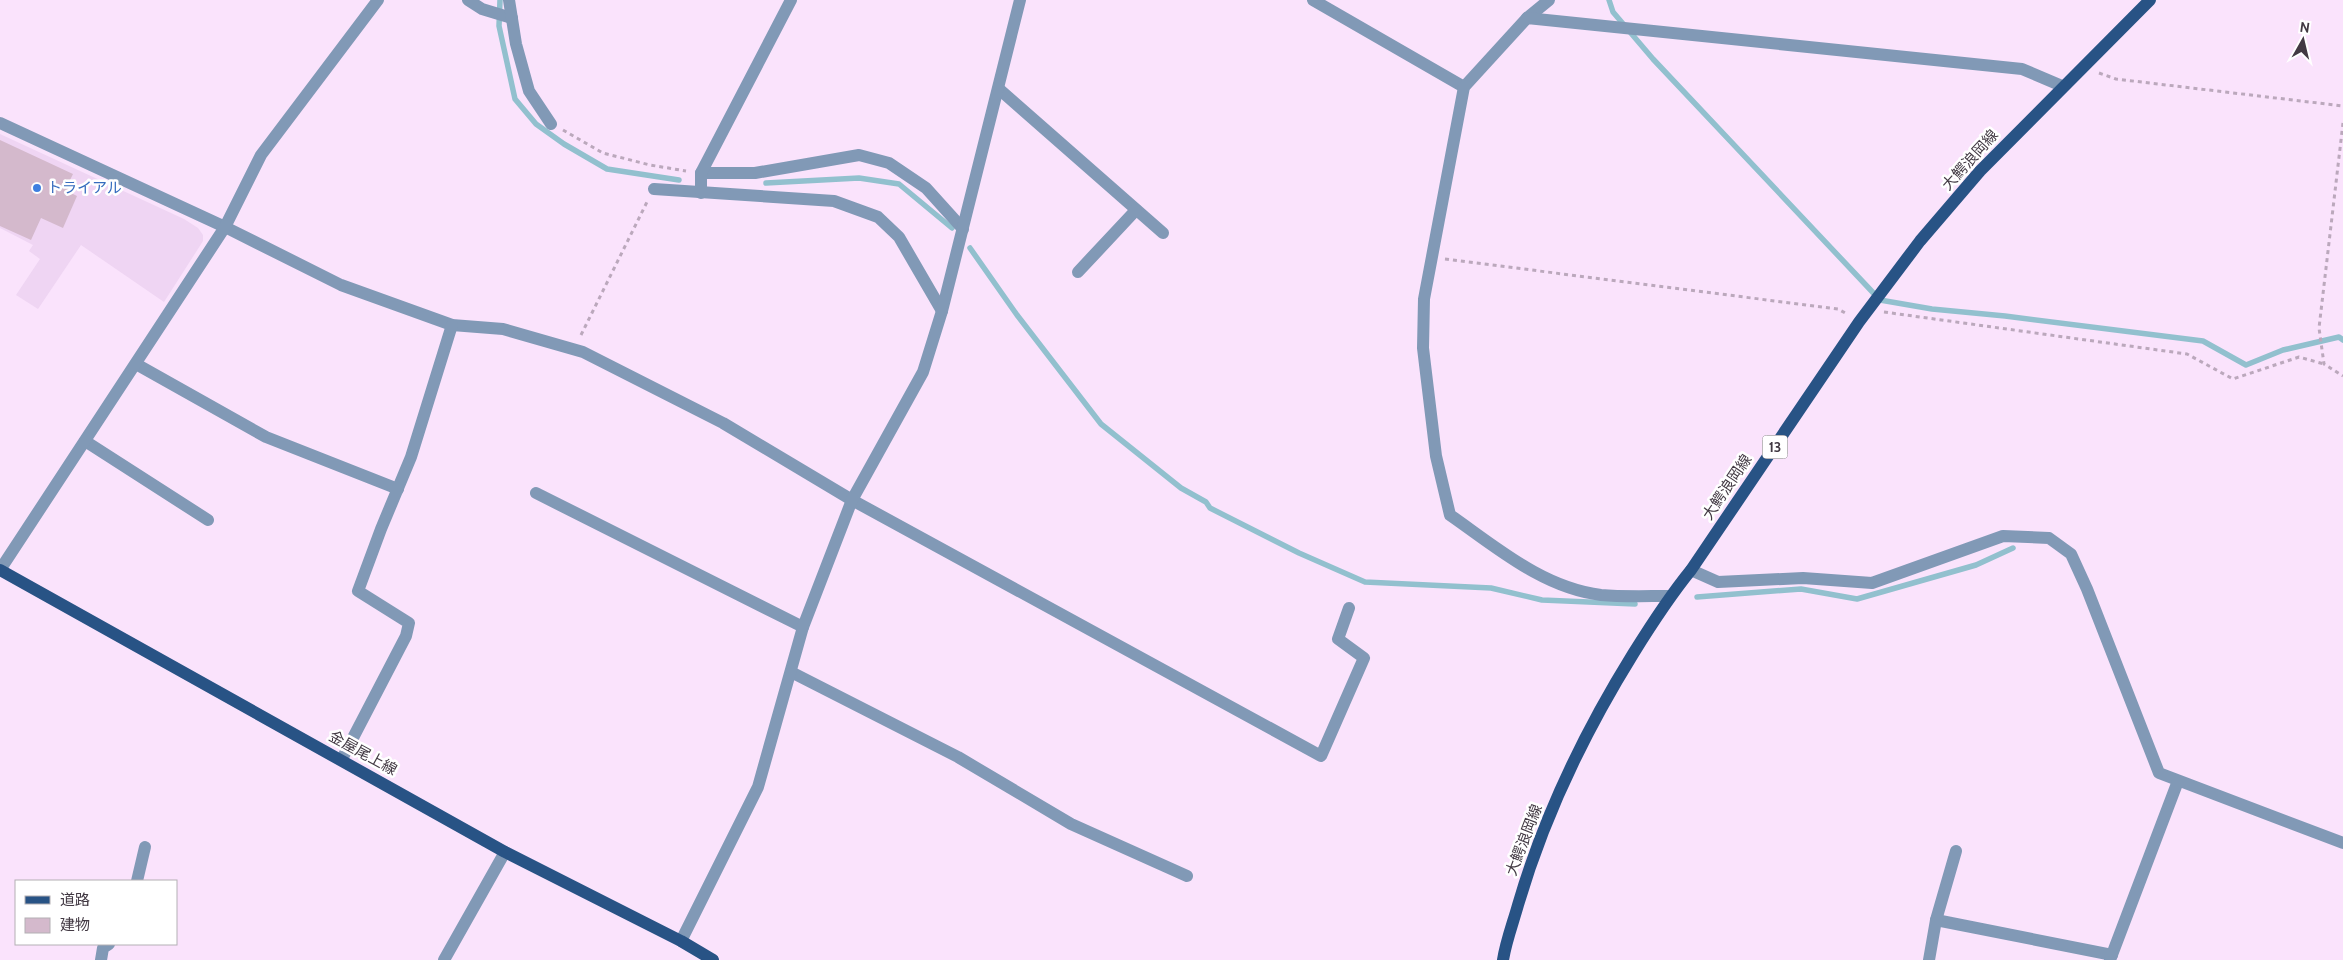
<svg xmlns="http://www.w3.org/2000/svg" width="2343" height="960" viewBox="0 0 2343 960" font-family="Cabin,'Noto Sans JP',sans-serif">
<style>
.built{fill:#efd5f3}
.lines{fill:none;stroke-linecap:round;stroke-linejoin:round}
.stream{stroke:#92c0ce;stroke-width:5.5}
.building{fill:#d4b9cc}
.path{stroke:#bba8bc;stroke-width:3;stroke-dasharray:4 4;stroke-linecap:butt}
.minor{stroke:#8199b6;stroke-width:12}
.major{stroke:#285385;stroke-width:12}
.shop-dot{fill:#3f7fe0;stroke:#fff;stroke-width:2}
.labels{text-anchor:middle;dominant-baseline:central;stroke-width:5;stroke-linejoin:round;paint-order:stroke}
.shield{fill:#fff;stroke:#7b747b;stroke-width:1}
.shield-label{font-size:14px;font-weight:bold;fill:#423943}
.street-label{font-size:15px;fill:#423943;stroke:#fff}
.shop-label{font-size:15px;fill:#366cbe;stroke:#fff;text-anchor:start}
</style>
<rect width="100%" height="100%" fill="#fae3fc"/>
<!-- built -->
<path class="built" d="M0 134 184 219 198 228 203 235V241L164 302 81 245 38 309 16 295 40 259 29 251 33 245 0 228Z"/>
<g class="lines">
<!-- stream -->
<g class="stream">
<path d="M500 0 499 26 515 99 536 124 564 144 607 169 679 180"/>
<path d="M1609 0 1613 12 1653 59 1880 300 1932 309 2005 316 2203 341 2246 365 2283 350 2339 337 2343 340"/>
<path d="M766 183 859 178 899 184 952 228"/>
<path d="M970 248 1017 315 1101 424 1181 488 1206 502 1210 508 1299 553 1365 582 1491 588 1542 600 1635 604"/>
<path d="M1697 597 1801 589 1857 599 1976 565 2013 548"/>
</g>
</g>
<!-- building -->
<path class="building" d="M0 140 73 174 70 180 75 183 71 193 77 196 63 228 41 218 31 240 0 226Z"/>
<g class="lines">
<!-- path -->
<g class="path">
<path d="M2099 73 2116 79 2343 106"/>
<path d="M2343 123 2319 328 2324 364 2343 376"/>
<path d="M563 130 603 153 650 165 686 171"/>
<path d="M1445 259 1838 309 1847 314"/>
<path d="M1884 312 2187 354 2233 379 2299 357 2324 364"/>
<path d="M581 335 647 202"/>
</g>
<!-- minor -->
<g class="minor">
<path d="M468 0 482 9 512 18"/>
<path d="M509 0 516 44 529 91 551 124"/>
<path d="M1313 0 1464 87"/>
<path d="M1527 18 1549 0"/>
<path d="M999 89 1163 233"/>
<path d="M0 123 225 227 341 285 452 325 503 329 583 352 723 423 852 500 1321 756 1364 658 1338 639 1349 608"/>
<path d="M701 173H755L859 155 889 163 926 188 963 229"/>
<path d="M654 189 834 201 878 217 899 237 942 311"/>
<path d="M701 193V173L791 0"/>
<path d="M1078 272 1136 210"/>
<path d="M136 364 266 437 398 489"/>
<path d="M85 441 208 520"/>
<path d="M536 493 803 627"/>
<path d="M0 570 225 227 261 155 378 0"/>
<path d="M1691 570 1718 582 1803 578 1872 583 2003 536 2049 538 2071 554 2087 589 2159 773 2343 843"/>
<path d="M1669 596C1647 596 1623 597 1601 595 1543 588 1496 547 1450 515L1436 456 1423 348 1424 299 1464 87 1527 18 2022 69 2062 86"/>
<path d="M791 672 958 757 1071 824 1187 876"/>
<path d="M342 759 406 636 409 623 358 591 381 529 411 457 452 325"/>
<path d="M137 881 145 847"/>
<path d="M1936 920 2112 955"/>
<path d="M681 941 758 787 803 627 852 500 923 372 942 311 1020 0"/>
<path d="M101 960 103 948 109 944"/>
<path d="M444 960 505 852"/>
<path d="M1929 960 1936 920 1956 851"/>
<path d="M2110 960 2178 781"/>
</g>
<!-- major -->
<g class="major">
<path d="M0 570 505 852 681 941 713 960"/>
<path d="M1503 960C1506 941 1513 923 1518 905 1544 816 1584 733 1633 654 1651 625 1669 597 1691 570L1859 322 1920 241 1980 171 2150 0"/>
</g>
</g>
<!-- markers -->
<circle class="shop-dot" cx="37" cy="188" r="5"/>
<g class="labels">
<!-- shield labels -->
<rect class="shield" x="1762.5" y="435.5" width="25" height="23" rx="4"/>
<g class="shield-label">
<text x="1775" y="447">13</text>
</g>
<!-- street labels -->
<g class="street-label">
<text transform="translate(1970 160) rotate(-48)">大鰐浪岡線</text>
<text transform="translate(1727 487) rotate(-56)">大鰐浪岡線</text>
<text transform="translate(363 753) rotate(29)">金屋尾上線</text>
<text transform="translate(1524 840) rotate(-69)">大鰐浪岡線</text>
</g>
<!-- shop labels -->
<g class="shop-label">
<text x="47" y="188">トライアル</text>
</g>
</g>
<!-- legend -->
<rect x="15" y="880" width="162" height="65" fill="#ffffff" stroke="#b3b0b4"/>
<rect x="25" y="896" width="25" height="8" fill="#285385" stroke="#b3b0b4"/>
<text x="60" y="905" font-size="15" fill="#423943">道路</text>
<rect x="25" y="918" width="25" height="15" fill="#d4b9cc" stroke="#b3b0b4"/>
<text x="60" y="930" font-size="15" fill="#423943">建物</text>
<!-- north arrow -->
<g transform="translate(2303 40) rotate(8)" stroke="#ffffff" stroke-width="4" paint-order="stroke">
<path d="M0-4L9 19L0 12L-9 19Z" fill="#423943"/>
<text y="-8" font-size="14" font-weight="bold" text-anchor="middle" fill="#423943">N</text>
</g>
</svg>
